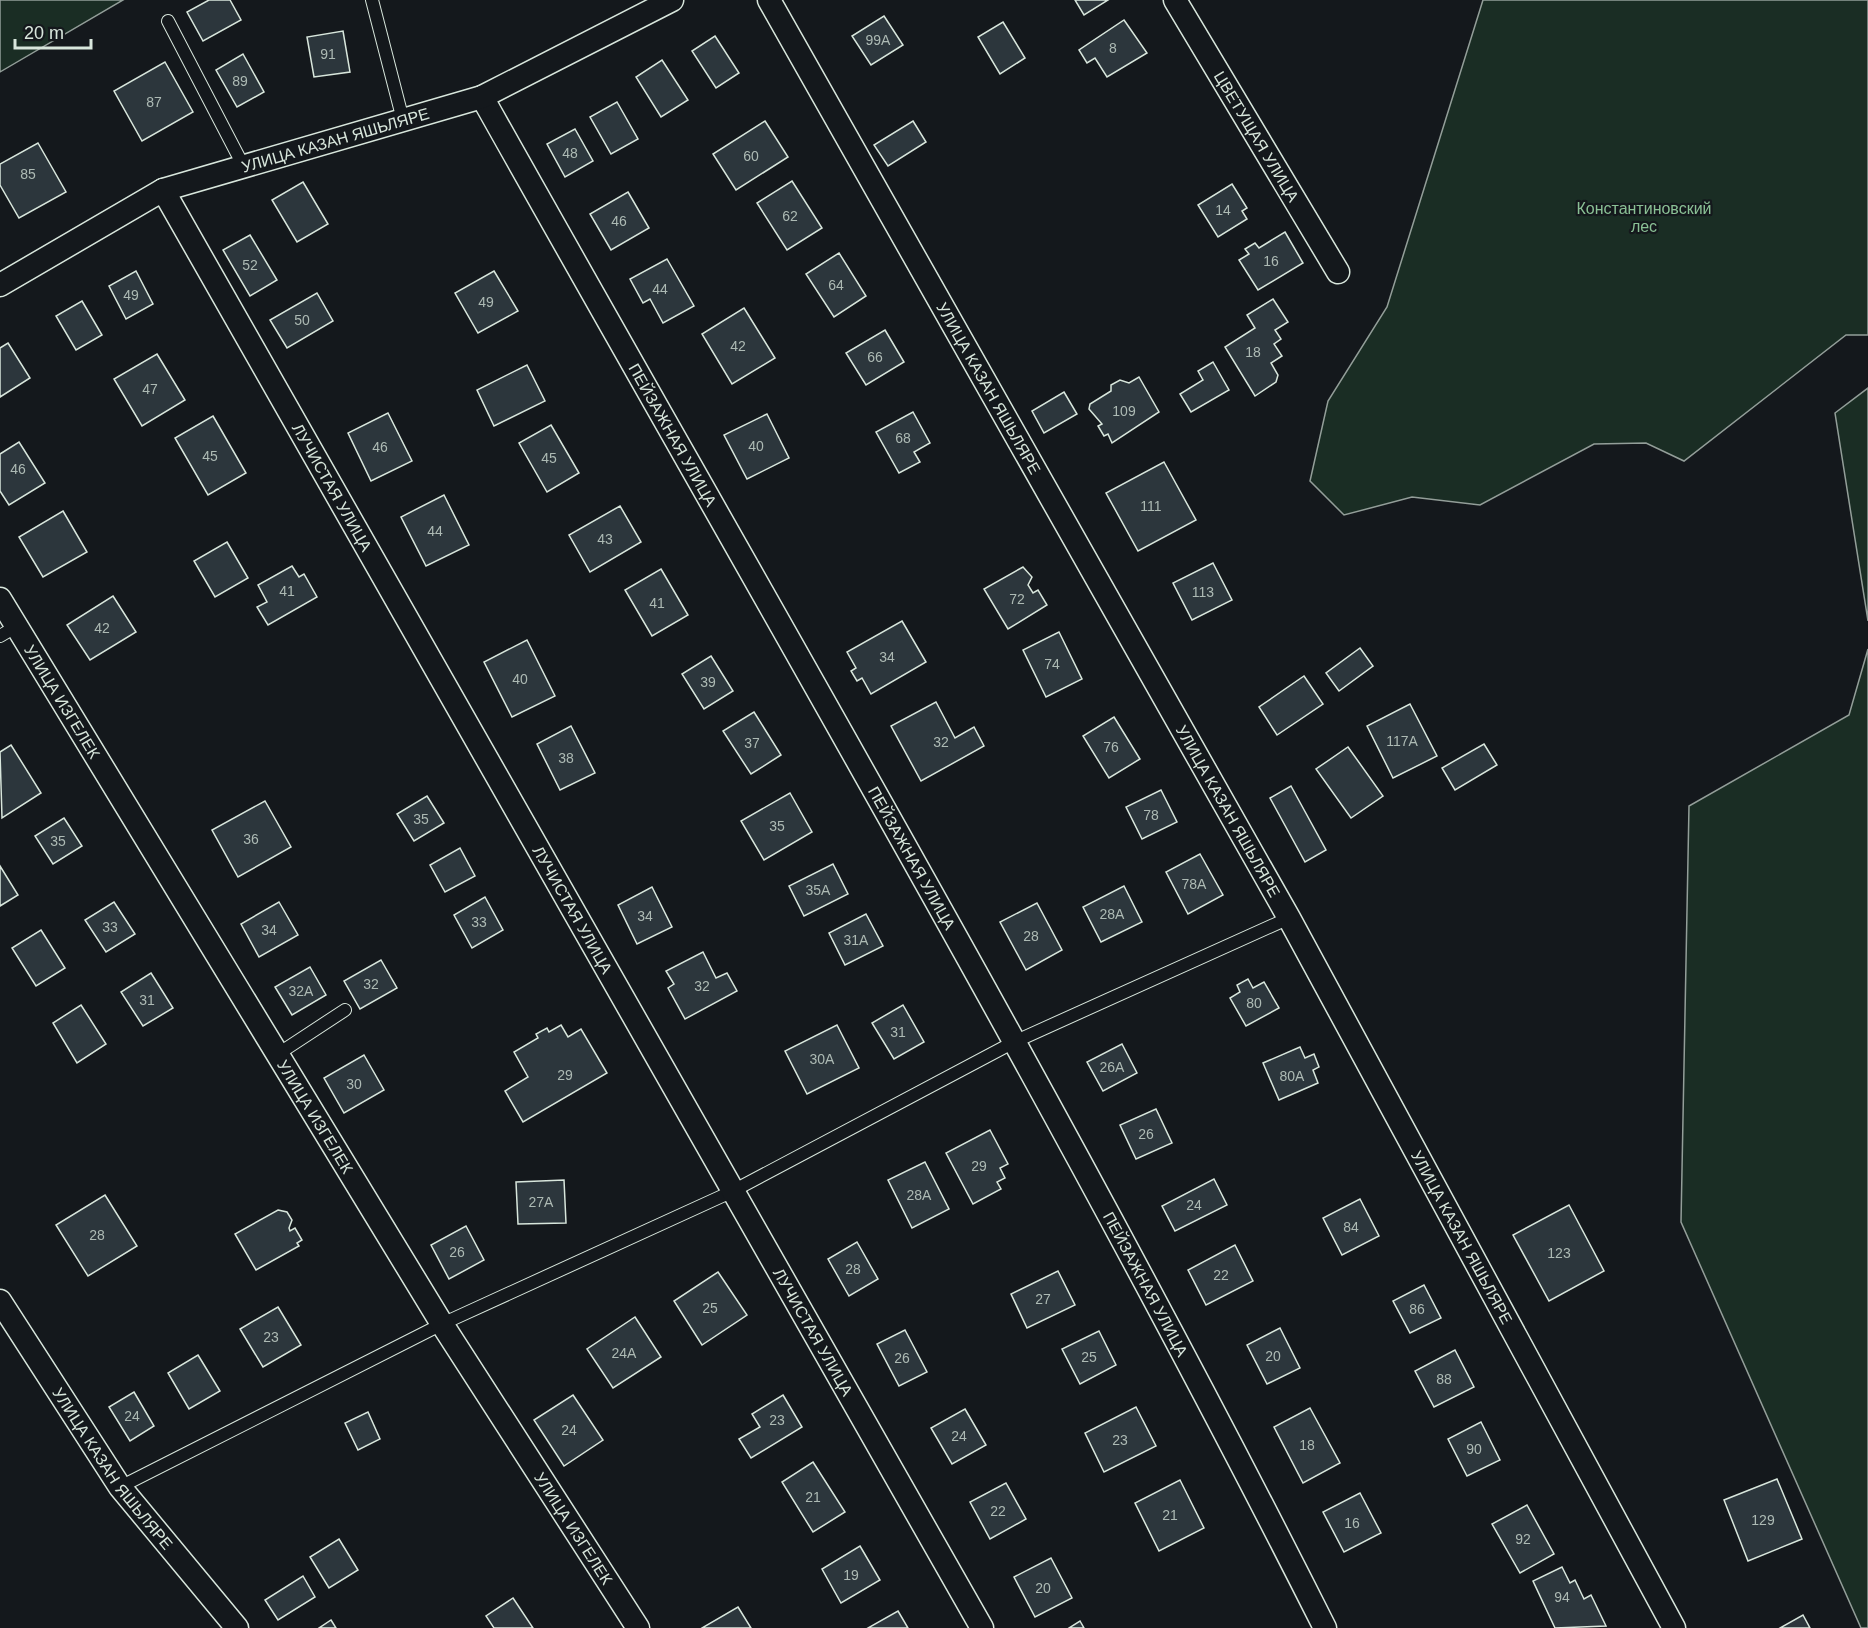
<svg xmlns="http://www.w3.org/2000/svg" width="1868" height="1628" viewBox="0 0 1868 1628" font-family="Helvetica,sans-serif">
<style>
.green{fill:#1a2d24;stroke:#939e99;stroke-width:1.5}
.building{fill:#2c363c;stroke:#d8e6dc;stroke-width:1.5}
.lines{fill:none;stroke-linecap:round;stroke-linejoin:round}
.lane-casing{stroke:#d8e6dc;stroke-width:14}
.street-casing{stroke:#d8e6dc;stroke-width:25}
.lane{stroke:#14181c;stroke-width:12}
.street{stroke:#14181c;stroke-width:22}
.labels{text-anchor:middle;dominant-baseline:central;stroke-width:4.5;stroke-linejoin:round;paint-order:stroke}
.number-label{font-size:14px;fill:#adbab4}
.street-label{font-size:16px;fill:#d8e6dc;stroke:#14181c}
.park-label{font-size:16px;fill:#8ac095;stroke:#14181c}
</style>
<rect width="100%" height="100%" fill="#14181c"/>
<!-- green -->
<g class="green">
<path d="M0 0H123L0 72Z"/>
<path d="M1483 0H1868V335H1846L1684 461 1646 443 1594 444 1480 505 1412 497 1344 515 1310 481 1328 401 1387 307Z"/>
<path d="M1868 388V621L1835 413Z"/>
<path d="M1868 649V1628H1861L1681 1222 1689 806 1849 715Z"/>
</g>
<!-- building -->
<g class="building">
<path d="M209 0H230L241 20 203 41 187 12Z"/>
<path d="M1075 0H1108L1084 15Z"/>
<path d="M884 16 903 45 871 65 852 36Z"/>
<path d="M1124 20 1147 53 1107 77 1095 58 1087 63 1079 50Z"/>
<path d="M1003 22 1025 58 1000 74 978 37Z"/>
<path d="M343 31 350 72 314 77 307 37Z"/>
<path d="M715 36 739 73 716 88 692 51Z"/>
<path d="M243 54 264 92 237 107 216 70Z"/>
<path d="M662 60 688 100 661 117 636 77Z"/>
<path d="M165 62 193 112 142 141 114 91Z"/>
<path d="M617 102 638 139 611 154 590 117Z"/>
<path d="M765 121 788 157 736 190 713 154Z"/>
<path d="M913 121 926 142 888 166 874 145Z"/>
<path d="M575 129 593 161 565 177 547 144Z"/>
<path d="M38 143 66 192 19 218 0 185V164Z"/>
<path d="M792 181 822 228 787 250 757 203Z"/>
<path d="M303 182 328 224 297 242 272 200Z"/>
<path d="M1232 184 1247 208 1242 211 1247 219 1218 237 1198 205Z"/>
<path d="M628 192 649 228 611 250 590 214Z"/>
<path d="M1285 232 1303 263 1258 290 1239 260 1249 254 1245 249 1255 243 1259 248Z"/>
<path d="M250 235 277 280 250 296 223 250Z"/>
<path d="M839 253 866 296 834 317 806 274Z"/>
<path d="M667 259 694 306 663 323 650 299 643 303 630 279Z"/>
<path d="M136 271 153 304 126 319 109 286Z"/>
<path d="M494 271 518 311 478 333 455 293Z"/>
<path d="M317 293 333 321 287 348 270 320Z"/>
<path d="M1273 299 1288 322 1275 330 1281 339 1274 344 1282 356 1271 363 1278 375 1276 382 1255 396 1225 347 1255 328 1247 315Z"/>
<path d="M82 301 102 335 76 350 56 316Z"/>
<path d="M744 308 775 358 732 384 702 334Z"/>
<path d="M885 330 904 362 866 385 846 353Z"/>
<path d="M8 343 30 378 0 397V348Z"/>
<path d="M157 354 185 400 142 426 114 379Z"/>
<path d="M1213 362 1229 390 1191 412 1180 394 1203 380 1198 371Z"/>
<path d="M527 365 545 401 494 426 477 390Z"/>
<path d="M1139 377 1159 412 1112 443 1108 434 1104 436 1098 426 1102 424 1089 409 1090 404 1111 391V385L1120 380 1129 383Z"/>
<path d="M1064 392 1077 414 1044 433 1032 411Z"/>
<path d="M913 412 930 443 914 452 920 462 899 473 876 432Z"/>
<path d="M388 413 412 461 371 481 348 433Z"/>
<path d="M767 414 789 458 747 479 724 435Z"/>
<path d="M213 416 246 473 208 495 175 438Z"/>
<path d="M551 425 579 473 547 492 519 443Z"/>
<path d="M19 442 45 483 9 505 0 491V454Z"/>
<path d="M1164 462 1196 520 1138 551 1106 493Z"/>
<path d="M444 495 469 545 426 566 401 517Z"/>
<path d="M620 506 641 542 590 572 569 535Z"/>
<path d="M63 511 87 552 43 577 19 537Z"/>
<path d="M227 542 248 578 215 597 194 561Z"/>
<path d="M1213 563 1232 600 1192 620 1173 583Z"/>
<path d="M292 566 299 577 304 574 317 597 268 625 257 607 267 602 258 585Z"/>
<path d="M1023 567 1032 577 1028 585 1033 593 1038 590 1047 605 1008 629 984 589Z"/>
<path d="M661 569 688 615 652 636 625 590Z"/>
<path d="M113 596 136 632 90 660 67 625Z"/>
<path d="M902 621 926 662 871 694 862 678 857 681 851 671 856 668 847 652Z"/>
<path d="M1059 632 1082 679 1046 697 1023 650Z"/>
<path d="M527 640 555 696 512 717 484 662Z"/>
<path d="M1360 648 1373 666 1339 691 1326 673Z"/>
<path d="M711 656 733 691 704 709 682 674Z"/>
<path d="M1304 676 1323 704 1277 735 1259 707Z"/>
<path d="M936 702 955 738 974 727 984 746 921 781 891 726Z"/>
<path d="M1410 704 1437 756 1393 778 1367 726Z"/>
<path d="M754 712 781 755 751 774 723 731Z"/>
<path d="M1114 717 1140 759 1109 778 1083 736Z"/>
<path d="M571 726 595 773 560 790 537 744Z"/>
<path d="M1484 744 1497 765 1455 790 1442 768Z"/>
<path d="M11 745 41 793 2 818 0 752Z"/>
<path d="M1348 747 1383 796 1351 818 1316 769Z"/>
<path d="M1291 786 1326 850 1305 862 1270 798Z"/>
<path d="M1161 790 1177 822 1142 839 1126 807Z"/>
<path d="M790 793 812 832 764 860 741 821Z"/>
<path d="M427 796 444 823 414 841 397 814Z"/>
<path d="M265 801 291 847 238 877 212 830Z"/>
<path d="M64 818 82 846 53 864 35 836Z"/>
<path d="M460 848 475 876 445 892 430 865Z"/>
<path d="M1200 854 1223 895 1188 914 1166 872Z"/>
<path d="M833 864 848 894 804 916 789 886Z"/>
<path d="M0 866 18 895 0 906Z"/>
<path d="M1124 886 1142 922 1101 942 1083 907Z"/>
<path d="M652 887 672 927 637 944 618 905Z"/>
<path d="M485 897 503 930 472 948 454 915Z"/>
<path d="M114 902 135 934 106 952 85 920Z"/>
<path d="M279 902 298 935 259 957 241 924Z"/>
<path d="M1037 903 1062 950 1026 970 1000 922Z"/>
<path d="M866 914 883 946 845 965 829 933Z"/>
<path d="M41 930 65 968 36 986 12 948Z"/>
<path d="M703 952 716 978 727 973 737 991 685 1019 668 988 674 984 666 971Z"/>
<path d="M381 960 397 988 360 1009 344 981Z"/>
<path d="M310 967 326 995 292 1015 275 987Z"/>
<path d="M151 973 173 1008 143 1026 121 992Z"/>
<path d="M1248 979 1253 988 1264 982 1279 1008 1246 1026 1230 998 1240 992 1237 985Z"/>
<path d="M81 1005 106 1044 77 1063 53 1023Z"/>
<path d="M903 1005 924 1042 894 1059 872 1023Z"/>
<path d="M561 1025 568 1037 581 1029 607 1073 523 1122 505 1091 528 1077 514 1052 538 1038 536 1034 547 1028 549 1032Z"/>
<path d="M837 1025 859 1068 807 1094 785 1051Z"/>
<path d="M1122 1044 1137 1073 1103 1091 1087 1062Z"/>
<path d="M1300 1047 1305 1058 1314 1054 1319 1067 1313 1070 1318 1083 1279 1100 1263 1063Z"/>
<path d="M364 1055 384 1090 344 1113 324 1078Z"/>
<path d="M1156 1109 1172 1143 1136 1159 1120 1125Z"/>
<path d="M990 1130 1008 1164 1000 1168 1005 1178 997 1182 1001 1189 973 1204 946 1153Z"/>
<path d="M925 1162 949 1209 912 1228 888 1180Z"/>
<path d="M1214 1179 1227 1205 1175 1231 1162 1206Z"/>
<path d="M564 1180 566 1223 518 1224 516 1182Z"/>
<path d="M105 1195 137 1246 88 1276 56 1225Z"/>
<path d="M1360 1199 1379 1236 1342 1255 1323 1218Z"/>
<path d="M1569 1205 1604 1271 1549 1301 1513 1235Z"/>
<path d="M278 1210 287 1212 292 1220 289 1228 290 1231 295 1228 302 1240 297 1243 299 1246 256 1270 235 1234Z"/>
<path d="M466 1226 484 1260 449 1279 431 1245Z"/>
<path d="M857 1242 878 1279 849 1296 828 1259Z"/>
<path d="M1235 1245 1253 1281 1206 1305 1188 1270Z"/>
<path d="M1058 1271 1075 1305 1027 1328 1011 1294Z"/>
<path d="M718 1272 747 1315 702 1345 674 1301Z"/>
<path d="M1424 1285 1441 1318 1410 1333 1393 1301Z"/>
<path d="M278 1307 301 1345 263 1367 240 1329Z"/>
<path d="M635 1317 661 1357 613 1388 587 1349Z"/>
<path d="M1280 1328 1300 1368 1267 1384 1247 1345Z"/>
<path d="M905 1330 927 1372 899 1386 877 1344Z"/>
<path d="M1099 1331 1116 1365 1080 1384 1062 1349Z"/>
<path d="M1455 1350 1474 1387 1434 1407 1415 1371Z"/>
<path d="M198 1355 220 1391 189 1409 168 1373Z"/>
<path d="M134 1392 154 1426 130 1441 109 1407Z"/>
<path d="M573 1395 603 1440 564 1466 534 1420Z"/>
<path d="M783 1395 802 1427 751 1458 739 1439 760 1427 752 1414Z"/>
<path d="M1136 1407 1156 1446 1104 1472 1085 1433Z"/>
<path d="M1310 1408 1340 1463 1303 1483 1274 1427Z"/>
<path d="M965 1409 986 1445 952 1464 931 1428Z"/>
<path d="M368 1412 380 1439 358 1450 345 1423Z"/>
<path d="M1481 1422 1500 1460 1467 1476 1448 1439Z"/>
<path d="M813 1462 845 1512 813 1532 782 1482Z"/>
<path d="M1777 1479 1802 1539 1748 1561 1724 1500Z"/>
<path d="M1180 1480 1204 1528 1159 1551 1135 1503Z"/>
<path d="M1006 1483 1026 1519 990 1539 970 1502Z"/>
<path d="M1360 1493 1381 1533 1344 1552 1323 1512Z"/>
<path d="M1527 1505 1554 1554 1520 1573 1492 1524Z"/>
<path d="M339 1539 358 1570 329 1588 310 1557Z"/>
<path d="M860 1546 880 1580 841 1603 822 1569Z"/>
<path d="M1051 1558 1072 1598 1035 1617 1014 1577Z"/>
<path d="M1562 1567 1570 1583 1575 1580 1584 1599 1591 1595 1606 1626 1555 1628 1533 1581Z"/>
<path d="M303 1576 315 1597 278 1620 265 1600Z"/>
<path d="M513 1598 533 1628H494L486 1616Z"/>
<path d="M738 1607 751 1628H702Z"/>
<path d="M898 1611 908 1628H868Z"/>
<path d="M1803 1615 1810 1628H1780Z"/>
<path d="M331 1620 336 1628H319Z"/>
<path d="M1080 1621 1084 1628H1069Z"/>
</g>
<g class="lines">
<!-- lane casing -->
<g class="lane-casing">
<g id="lane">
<path d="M372 0 403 120"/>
<path d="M168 21 244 167"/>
<path d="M0 636 17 626"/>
<path d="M278 1054 345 1010"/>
<path d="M120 1487 442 1324 731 1192 1014 1042 1289 918"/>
</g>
</g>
<!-- street casing -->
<g class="street-casing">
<g id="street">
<path id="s1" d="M769 0 1289 918 1674 1628"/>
<path id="s2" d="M1175 0 1338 272"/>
<path id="s3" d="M482 97C767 605 1063 1108 1325 1628"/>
<path id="s4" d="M163 190 982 1628"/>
<path id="s5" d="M0 285 163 190 482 97 672 0"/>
<path id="s6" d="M0 599 442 1324 638 1628"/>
<path id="s7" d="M0 1301 120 1487 237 1628"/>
</g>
</g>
<!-- lane -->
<use href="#lane" class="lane"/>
<!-- street -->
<use href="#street" class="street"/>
</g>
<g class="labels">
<!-- number labels -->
<g class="number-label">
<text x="878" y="40">99А</text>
<text x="1113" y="48">8</text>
<text x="328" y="54">91</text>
<text x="240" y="81">89</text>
<text x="154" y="102">87</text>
<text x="570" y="153">48</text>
<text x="751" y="156">60</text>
<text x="28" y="174">85</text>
<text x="1223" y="210">14</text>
<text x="790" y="216">62</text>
<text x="619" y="221">46</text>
<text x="1271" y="261">16</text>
<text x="250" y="265">52</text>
<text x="836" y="285">64</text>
<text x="660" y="289">44</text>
<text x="131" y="295">49</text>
<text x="486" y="302">49</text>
<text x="302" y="320">50</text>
<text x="738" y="346">42</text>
<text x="1253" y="352">18</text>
<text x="875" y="357">66</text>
<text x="150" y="389">47</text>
<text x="1124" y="411">109</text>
<text x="903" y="438">68</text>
<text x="756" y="446">40</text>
<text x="380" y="447">46</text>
<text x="210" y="456">45</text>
<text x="549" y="458">45</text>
<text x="18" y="469">46</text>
<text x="1151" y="506">111</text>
<text x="435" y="531">44</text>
<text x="605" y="539">43</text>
<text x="287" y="591">41</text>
<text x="1203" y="592">113</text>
<text x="1017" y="599">72</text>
<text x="657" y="603">41</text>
<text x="102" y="628">42</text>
<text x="887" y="657">34</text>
<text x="1052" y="664">74</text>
<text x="520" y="679">40</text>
<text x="708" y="682">39</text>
<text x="1402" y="741">117А</text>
<text x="941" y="742">32</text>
<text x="752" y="743">37</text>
<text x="1111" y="747">76</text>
<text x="566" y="758">38</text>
<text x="1151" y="815">78</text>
<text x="421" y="819">35</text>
<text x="777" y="826">35</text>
<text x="251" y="839">36</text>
<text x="58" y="841">35</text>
<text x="1194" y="884">78А</text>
<text x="818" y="890">35А</text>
<text x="1112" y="914">28А</text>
<text x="645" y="916">34</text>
<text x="479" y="922">33</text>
<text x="110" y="927">33</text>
<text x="269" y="930">34</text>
<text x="1031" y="936">28</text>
<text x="856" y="940">31А</text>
<text x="371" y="984">32</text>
<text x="702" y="986">32</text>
<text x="301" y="991">32А</text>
<text x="147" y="1000">31</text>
<text x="1254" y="1003">80</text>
<text x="898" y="1032">31</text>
<text x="822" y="1059">30А</text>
<text x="1112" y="1067">26А</text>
<text x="565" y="1075">29</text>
<text x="1292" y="1076">80А</text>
<text x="354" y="1084">30</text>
<text x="1146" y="1134">26</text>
<text x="979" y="1166">29</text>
<text x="919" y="1195">28А</text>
<text x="541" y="1202">27А</text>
<text x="1194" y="1205">24</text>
<text x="1351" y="1227">84</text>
<text x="97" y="1235">28</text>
<text x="457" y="1252">26</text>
<text x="1559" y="1253">123</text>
<text x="853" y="1269">28</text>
<text x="1221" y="1275">22</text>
<text x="1043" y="1299">27</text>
<text x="710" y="1308">25</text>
<text x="1417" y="1309">86</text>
<text x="271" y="1337">23</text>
<text x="624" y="1353">24А</text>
<text x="1273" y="1356">20</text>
<text x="1089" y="1357">25</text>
<text x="902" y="1358">26</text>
<text x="1444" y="1379">88</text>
<text x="132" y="1416">24</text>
<text x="777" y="1420">23</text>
<text x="569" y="1430">24</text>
<text x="959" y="1436">24</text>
<text x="1120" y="1440">23</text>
<text x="1307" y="1445">18</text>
<text x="1474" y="1449">90</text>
<text x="813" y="1497">21</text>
<text x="998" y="1511">22</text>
<text x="1170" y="1515">21</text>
<text x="1763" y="1520">129</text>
<text x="1352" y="1523">16</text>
<text x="1523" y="1539">92</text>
<text x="851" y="1575">19</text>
<text x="1043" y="1588">20</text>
<text x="1562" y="1597">94</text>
</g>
<!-- street labels -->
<g class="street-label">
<text stroke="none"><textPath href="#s2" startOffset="159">ЦВЕТУЩАЯ УЛИЦА</textPath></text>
<text stroke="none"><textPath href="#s5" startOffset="368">УЛИЦА КАЗАН ЯШЬЛЯРЕ</textPath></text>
<text stroke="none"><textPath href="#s1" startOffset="446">УЛИЦА КАЗАН ЯШЬЛЯРЕ</textPath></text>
<text stroke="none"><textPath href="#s3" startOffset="388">ПЕЙЗАЖНАЯ УЛИЦА</textPath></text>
<text stroke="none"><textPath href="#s4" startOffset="342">ЛУЧИСТАЯ УЛИЦА</textPath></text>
<text stroke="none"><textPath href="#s6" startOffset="120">УЛИЦА ИЗГЕЛЕК</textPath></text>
<text stroke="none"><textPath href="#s1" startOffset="932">УЛИЦА КАЗАН ЯШЬЛЯРЕ</textPath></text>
<text stroke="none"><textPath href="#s3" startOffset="874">ПЕЙЗАЖНАЯ УЛИЦА</textPath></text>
<text stroke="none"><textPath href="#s4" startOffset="828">ЛУЧИСТАЯ УЛИЦА</textPath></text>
<text stroke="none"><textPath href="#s6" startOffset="606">УЛИЦА ИЗГЕЛЕК</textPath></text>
<text stroke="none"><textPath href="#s1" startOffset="1418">УЛИЦА КАЗАН ЯШЬЛЯРЕ</textPath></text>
<text stroke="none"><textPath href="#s3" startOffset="1360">ПЕЙЗАЖНАЯ УЛИЦА</textPath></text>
<text stroke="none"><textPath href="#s4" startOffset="1314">ЛУЧИСТАЯ УЛИЦА</textPath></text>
<text stroke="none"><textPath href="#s7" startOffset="202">УЛИЦА КАЗАН ЯШЬЛЯРЕ</textPath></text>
<text stroke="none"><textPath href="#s6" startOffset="1092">УЛИЦА ИЗГЕЛЕК</textPath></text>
</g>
<!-- park labels -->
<g class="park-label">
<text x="1644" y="208">Константиновский<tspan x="1644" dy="18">лес</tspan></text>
</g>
</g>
<!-- scale -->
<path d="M15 39v9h76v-9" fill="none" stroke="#d8e6dc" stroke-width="3"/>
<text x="24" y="39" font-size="18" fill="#d8e6dc" stroke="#14181c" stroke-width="4.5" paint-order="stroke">20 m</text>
</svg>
